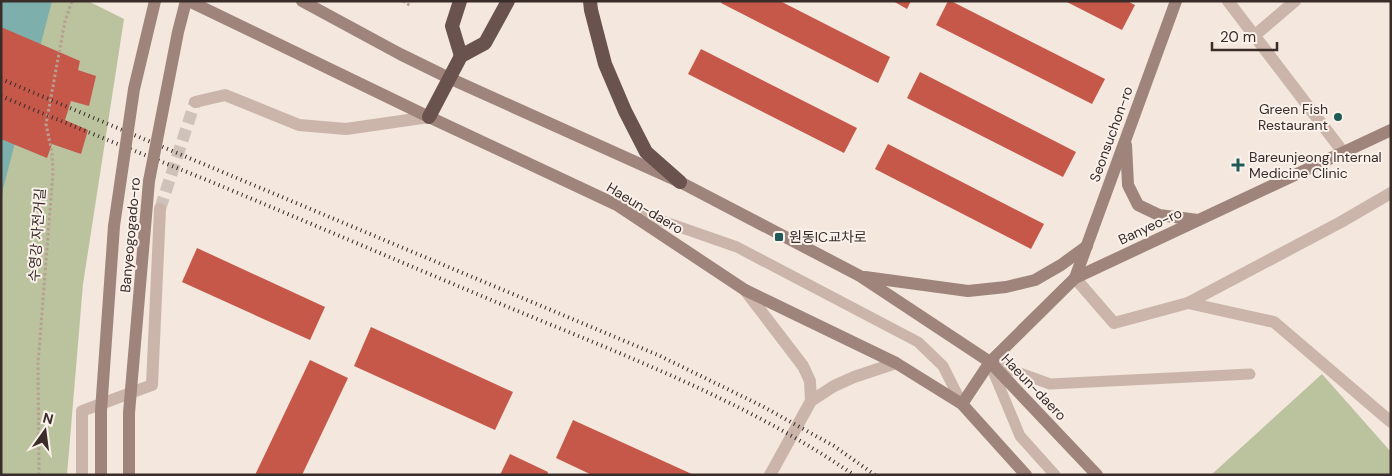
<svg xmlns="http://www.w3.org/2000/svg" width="1392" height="476" viewBox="0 0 1392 476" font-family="'DM Sans','Noto Sans KR',sans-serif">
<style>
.green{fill:#bac29e}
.water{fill:#7db0ac}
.building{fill:#c65849}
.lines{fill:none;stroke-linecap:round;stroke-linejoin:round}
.minor-tunnel{stroke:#cec2ba;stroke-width:12;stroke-dasharray:12 6;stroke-linecap:butt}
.path{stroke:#b79f94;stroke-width:3;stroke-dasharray:2.5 2.5;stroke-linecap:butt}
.service{stroke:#cbb5aa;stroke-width:11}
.minor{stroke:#cbb5aa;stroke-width:12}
.secondary{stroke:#9f847b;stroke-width:12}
.trunk{stroke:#6a534e;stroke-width:14}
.rail{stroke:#392c29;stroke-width:4;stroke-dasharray:1 4;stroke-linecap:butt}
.secondary-bridge{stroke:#9f847b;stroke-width:12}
.poi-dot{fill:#1f5a57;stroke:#faf1eb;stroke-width:2}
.labels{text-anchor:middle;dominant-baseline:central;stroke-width:4;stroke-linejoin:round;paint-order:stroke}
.poi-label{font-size:14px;fill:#392c29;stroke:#faf1eb;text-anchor:start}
.street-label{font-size:14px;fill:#392c29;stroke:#faf1eb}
</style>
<rect width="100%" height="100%" fill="#f3e7de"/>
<!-- green -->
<g class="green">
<path d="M1 1H88L124 19 83 284 67 475H1Z"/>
<path d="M1322 374 1391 452V475H1211Z"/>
</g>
<!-- water -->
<path class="water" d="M1 1H52L3 189 1 206Z"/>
<!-- building -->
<g class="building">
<path d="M722 1H780L890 57 878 83 721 3Z"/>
<path d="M893 1H911L907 9Z"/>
<path d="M948 1H951L1105 79 1092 104 936 25Z"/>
<path d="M1065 1H1127L1135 5 1122 30Z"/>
<path d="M1 27 80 61 78 70 96 76 89 106 71 101 65 120 88 130 81 154 52 144 47 158 1 139Z"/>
<path d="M701 49 857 128 844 153 688 74Z"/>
<path d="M920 72 1076 152 1063 177 907 98Z"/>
<path d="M888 144 1044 224 1031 249 875 169Z"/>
<path d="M197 248 325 307 310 340 182 282Z"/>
<path d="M371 327 513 392 495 430 354 366Z"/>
<path d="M310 360 348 378 302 475H255Z"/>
<path d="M573 420 694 475H592L556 458Z"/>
<path d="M510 454 548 472 547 475H500Z"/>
</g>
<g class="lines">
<!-- minor-tunnel -->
<path class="minor-tunnel" d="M160 209 195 102"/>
<!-- path -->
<g class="path">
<path d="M403 1 411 6"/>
<path d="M39 475 38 364 53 172 52 153 46 124 65 21 72 1"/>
</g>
<!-- service -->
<g class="service">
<path d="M628 209 737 247 918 342 943 366 962 404"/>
<path d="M990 362 1050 384 1250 374"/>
<path d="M990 364 1020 436 1055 475"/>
</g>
<!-- minor -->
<g class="minor">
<path d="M1228 1 1343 152"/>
<path d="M1254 36 1295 1"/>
<path d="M195 102 225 95 299 125 346 129 429 117"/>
<path d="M1075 278 1114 323 1188 303 1341 222 1391 193"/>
<path d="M745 290 803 366 810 381 811 401"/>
<path d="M1188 303 1274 322 1391 422"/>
<path d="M82 475V411L152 385 160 209"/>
<path d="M770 475 811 401 834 386 854 377 896 363"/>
</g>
<!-- secondary -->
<g class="secondary">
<path d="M189 1 429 117 617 205 745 290 896 363 962 404 1026 475"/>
<path d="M302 1 400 54 449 78 680 182 860 276 990 362 1097 475"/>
<path d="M1126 145 1128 185 1138 205 1159 215 1198 220"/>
<path d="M865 277 968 291 1006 287 1035 280 1061 265 1087 246"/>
<path d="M1075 278 1176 1"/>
<path d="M962 404 990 362 1075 278 1391 130"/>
</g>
<!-- trunk -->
<g class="trunk">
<path d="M460 1 452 26 461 56"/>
<path d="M590 1 591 10 605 64 625 111 646 152 680 182"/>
<path d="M429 117 461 56 485 43 508 1"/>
</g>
<!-- rail -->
<g class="rail">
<path d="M1 79 658 355 762 406 834 446 875 475"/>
<path d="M1 96C72 126 143 154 214 183 312 224 410 266 508 307 626 356 748 402 854 475"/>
</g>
<!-- secondary-bridge -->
<g class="secondary-bridge">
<path d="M101 475V411L114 226 134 89 155 1"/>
<path d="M129 475V413L149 181 178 32 186 1"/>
</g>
</g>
<!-- markers -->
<g class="poi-dot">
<circle cx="1338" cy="117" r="5"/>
<path d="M1235.5 157.5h5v5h5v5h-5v5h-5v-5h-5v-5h5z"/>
<rect x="774" y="232" width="10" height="10" rx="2.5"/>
</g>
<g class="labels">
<!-- poi labels -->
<g class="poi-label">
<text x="1328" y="109" text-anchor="end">Green Fish<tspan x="1328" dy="16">Restaurant</tspan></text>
<text x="1249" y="157">Bareunjeong Internal<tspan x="1249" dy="16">Medicine Clinic</tspan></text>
<text x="789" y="237">원동IC교차로</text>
</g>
<!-- street labels -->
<g class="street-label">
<text transform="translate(1111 134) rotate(-70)">Seonsuchon-ro</text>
<text transform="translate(645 208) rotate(31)">Haeun-daero</text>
<text transform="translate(1150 226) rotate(-25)">Banyeo-ro</text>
<text transform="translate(37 235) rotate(-86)">수영강 자전거길</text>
<text transform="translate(130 235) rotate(-85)">Banyeogogado-ro</text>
<text transform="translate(1034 387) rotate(46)">Haeun-daero</text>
</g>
</g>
<!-- border -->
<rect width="1392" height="476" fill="none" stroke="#392c29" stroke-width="5"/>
<!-- north arrow -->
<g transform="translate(45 431) rotate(14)" stroke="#faf1eb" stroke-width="4" paint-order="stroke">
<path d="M0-4L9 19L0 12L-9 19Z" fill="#392c29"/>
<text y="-8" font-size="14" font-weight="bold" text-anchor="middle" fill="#392c29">N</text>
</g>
<!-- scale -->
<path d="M1212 42v8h65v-8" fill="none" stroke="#392c29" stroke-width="2.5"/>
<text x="1220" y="42" font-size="15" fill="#392c29" stroke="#faf1eb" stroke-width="4" paint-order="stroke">20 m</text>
</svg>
